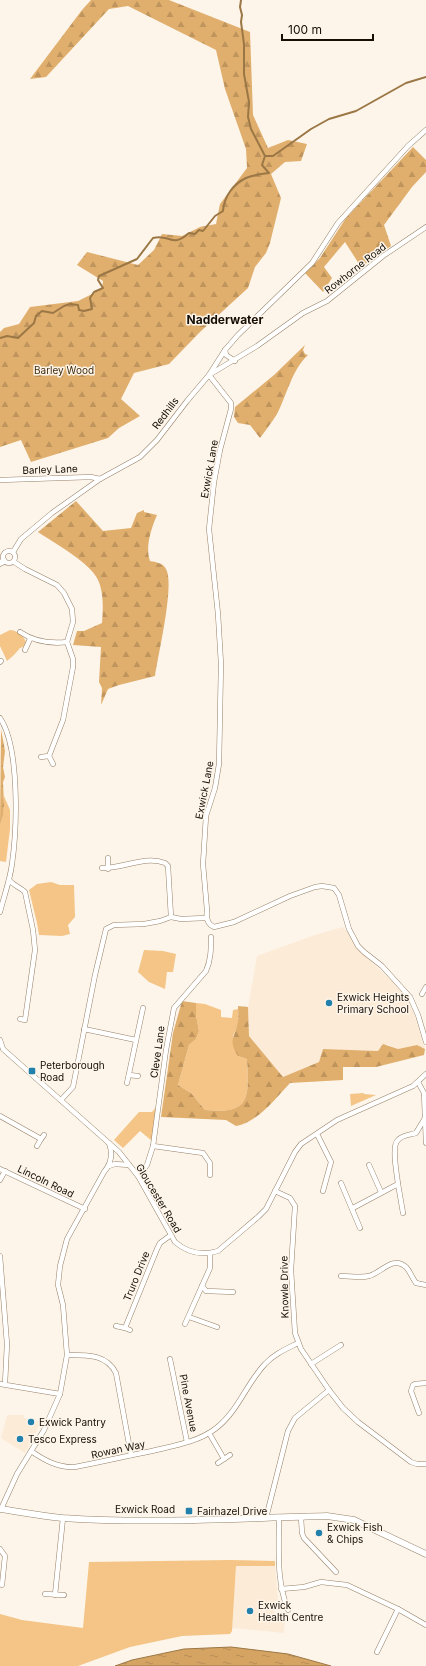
<svg xmlns="http://www.w3.org/2000/svg" width="426" height="1666" viewBox="0 0 426 1666" font-family="Inter,sans-serif">
<style>
.built{fill:#fcebd7}
.green{fill:#f4c587}
.forest{fill:url(#forest-firs)}
.water{fill:url(#water-ripples);stroke:#9b7746}
.lines{fill:none;stroke-linecap:round;stroke-linejoin:round}
.stream{stroke:#9b7746;stroke-width:2}
.minor-casing{stroke:#958168;stroke-width:5.5}
.tertiary-casing{stroke:#958168;stroke-width:7}
.minor{stroke:#fff;stroke-width:4.5}
.tertiary{stroke:#fff;stroke-width:6}
.poi-dot{fill:#2180ac;stroke:#fef5ea;stroke-width:1.5}
.labels{text-anchor:middle;dominant-baseline:central;stroke-width:3;stroke-linejoin:round;paint-order:stroke}
.street-label{font-size:10px;fill:#150e05;stroke:#fef5ea}
.park-label{font-size:10px;fill:#3f2b0d;stroke:#fef5ea}
.poi-label{font-size:10px;fill:#150e05;stroke:#fef5ea;text-anchor:start}
.quarter-label{font-size:12px;font-weight:bold;fill:#150e05;stroke:#fef5ea}
</style>
<defs>
<pattern id="forest-firs" width="22" height="20" patternUnits="userSpaceOnUse"><rect width="22" height="20" fill="#e1af6d"/><path d="M5 1l3.5 6h-7zM16 11l3.5 6h-7z" fill="#c0955d"/></pattern>
<pattern id="water-ripples" width="26" height="14" patternUnits="userSpaceOnUse"><rect width="26" height="14" fill="#d5a462"/><path d="M2 4q2-2 4 0t4 0M15 11q2-2 4 0t4 0" fill="none" stroke="#b68c54"/></pattern>
</defs>
<rect width="100%" height="100%" fill="#fef5ea"/>
<!-- built -->
<g class="built">
<path d="M343 927 366 957 393 982 407 999 414 1014 425 1049 417 1045 398 1049 387 1044 378 1051 323 1049 319 1062 283 1077 249 1036 248 1007 257 956 315 935Z"/>
<path d="M7 1415H24V1418L41 1422 25 1453 1 1438Z"/>
<path d="M236 1566H275L278 1601 275 1604 274 1616 282 1617 285 1620 284 1633 232 1628Z"/>
</g>
<!-- green -->
<g class="green">
<path d="M10 630C16 630 24 636 26 642L23 647 20 648 14 655 7 661 0 646V635Z"/>
<path d="M4 796 10 810V829L6 862 0 861V825L3 816Z"/>
<path d="M51 882 60 885H74L75 917 68 925 70 934 62 936 39 935 37 923 29 890 37 884Z"/>
<path d="M144 950 163 951 176 954 173 972H167L165 989 149 982 138 972Z"/>
<path d="M196 1003 205 1004 221 1010V1017L232 1018 233 1010 238 1009V1025L233 1036 238 1056 247 1059C249 1097 251 1115 205 1110L191 1093 178 1085 189 1045 196 1039 199 1031 196 1015Z"/>
<path d="M364 1093V1094L376 1095 351 1106 350 1094Z"/>
<path d="M157 1106 152 1141 140 1131 123 1148 114 1140 139 1112H152Z"/>
<path d="M229 1560 275 1561V1566H236L232 1631 230 1634 182 1636 130 1647 78 1666H0V1614L22 1620 83 1628 89 1562Z"/>
</g>
<!-- forest -->
<g class="forest">
<path d="M91 0H169L250 32 253 115 268 148 288 140 307 144 301 161 285 162 271 174 281 198 270 243 266 253 255 267 248 288 200 332 169 364 134 373 121 399 140 416 119 428 108 438 31 462 21 440 0 447V332L4 328 19 324 30 307 78 301 102 289 103 281 77 265 87 252 138 265 154 250 162 234 182 236 200 227 216 224 220 204 247 168 246 149 225 89 216 50 128 6 109 9 46 77 30 79 82 10Z"/>
<path d="M413 147 426 160V172L412 187 384 225 391 246 361 267 345 242 324 267 332 278 323 292 305 273 320 258 346 218Z"/>
<path d="M305 345 303 350 305 354 308 355C291 371 287 395 277 414 272 422 266 430 260 438L250 425 238 423 234 417 235 407 274 375Z"/>
<path d="M76 501 103 531 131 528 137 513 144 510V512L157 515C151 529 145 547 150 561 156 562 163 563 166 569 175 584 158 655 155 676L119 685 108 689 101 705 102 688 99 682 101 647 73 645 77 631H84L102 623C103 610 104 593 98 580 91 563 54 543 38 532Z"/>
<path d="M1 729 5 751 3 767 5 777 3 782 4 804 3 816 0 825Z"/>
<path d="M182 1001 196 1003V1015L199 1031 196 1039 189 1045 178 1085 191 1093 205 1110C251 1115 249 1097 247 1059L238 1056C229 1042 233 1040 237 1026 239 1020 238 1012 238 1006L248 1007 249 1036 283 1077 319 1062 323 1049 378 1051 383 1044 398 1049 417 1045 425 1049 424 1055 376 1067H343V1080L290 1083C275 1099 258 1122 236 1126L226 1120 161 1117 173 1033Z"/>
</g>
<!-- water -->
<path class="water" d="M231 1647 288 1654 331 1666H115L132 1660 184 1649Z"/>
<g class="lines">
<!-- stream -->
<g class="stream">
<path d="M241 0 240 7 242 15 241 22 244 44V74L249 102 248 117 251 129 265 156"/>
<path d="M0 338 7 336 18 338 34 323 36 316 42 311 53 313 64 306 70 304 78 305 79 310 84 311 92 309 90 298 94 292 103 288 98 280 99 276 137 259 153 238C170 233 171 249 189 233L195 234 199 230 203 231 215 216 223 211C224 197 233 184 246 178 253 175 262 174 269 173L262 165 265 156H273L311 129 329 119 356 111 406 83 426 77"/>
</g>
<!-- minor casing -->
<g class="minor-casing">
<g id="minor">
<path d="M426 227 383 256 327 301 303 313 257 346 209 375 231 403V409L220 450 214 482 209 529 218 614 221 664 219 764 215 788 206 816 203 864 207 910C206 917 207 924 214 927L234 922 290 896 315 887 322 886 334 888 339 895 349 929 358 946 364 952 382 966 410 997 418 1015 426 1042"/>
<path d="M225 350 226 355 235 361"/>
<path d="M0 480 91 477 100 479"/>
<circle cx="9" cy="557" r="6"/>
<path d="M13 552 21 539 52 513 100 479 140 457 157 440 187 401 209 375 225 350 238 335 312 263 338 223 408 146 426 130"/>
<path d="M14 562 25 569 57 585 64 593 72 609 73 622 67 642C50 644 35 642 20 632"/>
<path d="M25 650 30 639"/>
<path d="M0 662 1 661"/>
<path d="M0 718C20 747 17 829 12 864 10 880 4 896 0 912"/>
<path d="M49 756 53 764"/>
<path d="M41 757 49 756 63 720 73 667V659L67 642"/>
<path d="M108 858V869"/>
<path d="M102 868C123 869 144 855 165 863L168 866 171 917"/>
<path d="M9 880C14 886 20 887 25 892L33 930 35 950 25 1020 20 1019"/>
<path d="M422 994 426 987"/>
<path d="M84 1029 136 1040"/>
<path d="M0 1040 3 1049 119 1152 138 1176 175 1242C188 1253 202 1256 218 1251L258 1217 266 1209 295 1152 301 1144 337 1120 413 1086 426 1074"/>
<path d="M129 1075 138 1076"/>
<path d="M418 1082 424 1093 426 1143"/>
<path d="M127 1083 143 1008"/>
<path d="M61 1100 73 1087 95 975 106 929 114 925 144 924 160 921 171 917 181 919 206 918"/>
<path d="M0 1116 41 1139 44 1135"/>
<path d="M317 1134 331 1162 323 1191"/>
<path d="M37 1146 41 1139"/>
<path d="M153 1146 203 1153 210 1163V1175"/>
<path d="M369 1165 381 1192"/>
<path d="M109 1166 115 1164 129 1165"/>
<path d="M0 1169 85 1209"/>
<path d="M138 1176 147 1165 153 1146 166 1050 174 1008 206 971C211 960 211 949 211 937"/>
<path d="M0 1180 5 1171"/>
<path d="M341 1183 360 1228"/>
<path d="M398 1184 403 1213"/>
<path d="M275 1191 290 1198 295 1206 291 1270 295 1333 301 1349 329 1390 343 1408 358 1422 411 1462 417 1464H426"/>
<path d="M353 1208 398 1184C397 1174 391 1146 398 1140 402 1135 410 1135 416 1133L425 1118"/>
<path d="M0 1256 7 1344 5 1384"/>
<path d="M341 1276C350 1276 361 1278 369 1276 381 1273 393 1255 406 1267 410 1271 412 1278 416 1283L426 1285"/>
<path d="M202 1286 206 1291 233 1292"/>
<path d="M189 1317 217 1327"/>
<path d="M185 1324 210 1268V1253"/>
<path d="M116 1326 125 1328"/>
<path d="M130 1330 125 1328 157 1249 160 1243 171 1235"/>
<path d="M67 1355C87 1355 106 1354 116 1373L131 1455"/>
<path d="M170 1359 187 1442"/>
<path d="M311 1364 341 1345"/>
<path d="M0 1384 60 1394"/>
<path d="M419 1413 411 1391 413 1385 415 1384 426 1383"/>
<path d="M209 1433 224 1459 230 1455"/>
<path d="M31 1451C44 1460 58 1468 75 1467 101 1462 126 1456 152 1451 173 1446 198 1442 215 1429 238 1412 246 1384 265 1364 274 1354 286 1349 298 1343"/>
<path d="M218 1463 224 1459"/>
<path d="M1 1509 17 1474 44 1430 60 1394 67 1355 63 1305 58 1285 60 1266 67 1239 104 1172C111 1164 113 1154 109 1143"/>
<path d="M279 1517C279 1549 276 1580 288 1610"/>
<path d="M301 1517 302 1533 304 1538 336 1572"/>
<path d="M266 1518 288 1431 295 1418 329 1390"/>
<path d="M0 1549 5 1556 2 1585"/>
<path d="M281 1589 304 1587 321 1582 347 1585 398 1609 426 1625"/>
<path d="M45 1594 64 1595"/>
<path d="M55 1595 63 1518"/>
<path d="M377 1652 398 1609"/>
</g>
</g>
<!-- tertiary casing -->
<g class="tertiary-casing">
<g id="tertiary">
<path d="M0 563 4 561"/>
<path d="M0 1509C21 1512 42 1516 63 1518 151 1524 240 1518 327 1516L354 1520 426 1554"/>
</g>
</g>
<!-- minor -->
<use href="#minor" class="minor"/>
<!-- tertiary -->
<use href="#tertiary" class="tertiary"/>
</g>
<!-- markers -->
<g class="poi-dot">
<circle cx="329" cy="1003" r="4"/>
<rect x="28" y="1067" width="8" height="8" rx="2"/>
<circle cx="31" cy="1422" r="4"/>
<circle cx="20" cy="1439" r="4"/>
<rect x="185" y="1507" width="8" height="8" rx="2"/>
<circle cx="319" cy="1533" r="4"/>
<circle cx="250" cy="1611" r="4"/>
</g>
<g class="labels">
<!-- street labels -->
<g class="street-label">
<text transform="translate(355 268) rotate(-38)">Rowhorne Road</text>
<text transform="translate(165 413) rotate(-53)">Redhills</text>
<text transform="translate(50 469) rotate(-2)">Barley Lane</text>
<text transform="translate(209 469) rotate(-80)">Exwick Lane</text>
<text transform="translate(204 790) rotate(-79)">Exwick Lane</text>
<text transform="translate(157 1052) rotate(-82)">Cleve Lane</text>
<text transform="translate(46 1181) rotate(26)">Lincoln Road</text>
<text transform="translate(159 1198) rotate(59)">Gloucester Road</text>
<text transform="translate(136 1276) rotate(-68)">Truro Drive</text>
<text transform="translate(284 1287) rotate(-91)">Knowle Drive</text>
<text transform="translate(189 1403) rotate(79)">Pine Avenue</text>
<text transform="translate(118 1449) rotate(-12)">Rowan Way</text>
<text x="145" y="1509">Exwick Road</text>
</g>
<!-- park labels -->
<g class="park-label">
<text x="64" y="370">Barley Wood</text>
</g>
<!-- poi labels -->
<g class="poi-label">
<text x="337" y="997">Exwick Heights<tspan x="337" dy="12">Primary School</tspan></text>
<text x="40" y="1065">Peterborough<tspan x="40" dy="12">Road</tspan></text>
<text x="39" y="1422">Exwick Pantry</text>
<text x="28" y="1439">Tesco Express</text>
<text x="197" y="1511">Fairhazel Drive</text>
<text x="327" y="1527">Exwick Fish<tspan x="327" dy="12">&amp; Chips</tspan></text>
<text x="258" y="1605">Exwick<tspan x="258" dy="12">Health Centre</tspan></text>
</g>
<!-- quarter labels -->
<g class="quarter-label">
<text x="225" y="319">Nadderwater</text>
</g>
</g>
<!-- scale -->
<path d="M282 34v6h91v-6" fill="none" stroke="#150e05" stroke-width="2"/>
<text x="288" y="34" font-size="12" fill="#150e05" stroke="#fef5ea" stroke-width="3" paint-order="stroke">100 m</text>
</svg>
